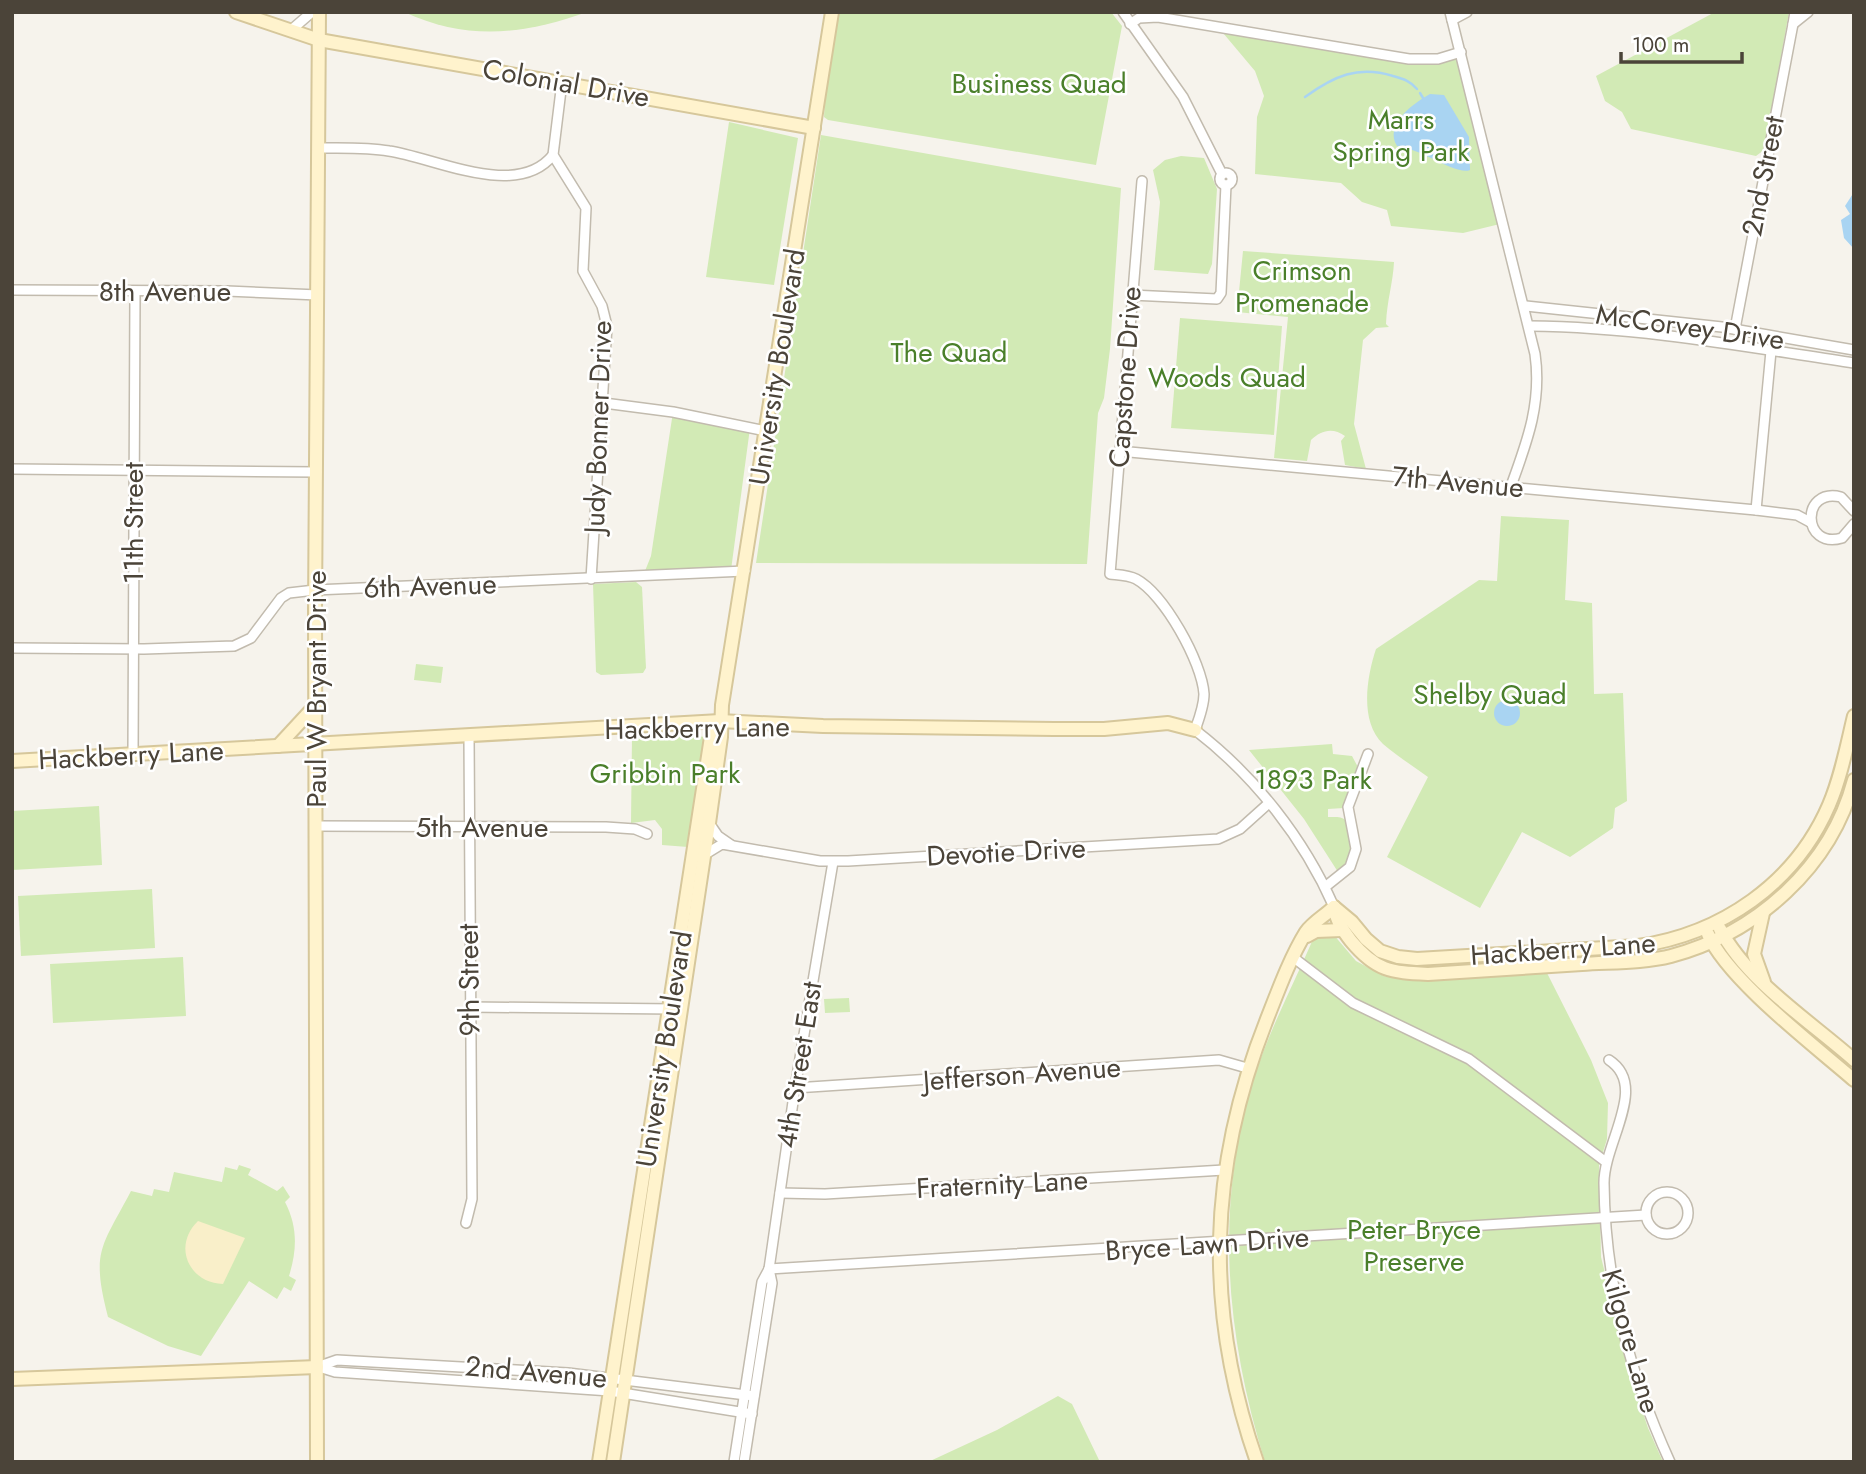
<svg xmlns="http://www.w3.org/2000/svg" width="1866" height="1474" viewBox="0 0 1866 1474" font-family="Jost,sans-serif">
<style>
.green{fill:#d2eab5}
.sand{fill:#f9efc9}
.water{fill:#a9d4f2}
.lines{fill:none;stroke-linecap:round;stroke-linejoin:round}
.stream{stroke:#a9d4f2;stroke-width:2.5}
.street-casing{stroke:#c2bbae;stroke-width:12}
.secondary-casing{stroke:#d6c79b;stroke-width:16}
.street{stroke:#fff;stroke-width:9}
.secondary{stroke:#fff3cd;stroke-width:12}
.labels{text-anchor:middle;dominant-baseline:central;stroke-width:5;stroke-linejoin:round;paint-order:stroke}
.street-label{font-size:28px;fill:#4b4439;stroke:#fff}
.park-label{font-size:28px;fill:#4a7f2a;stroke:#fff}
</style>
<rect width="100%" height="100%" fill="#f6f3ec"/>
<!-- green -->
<g class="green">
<path d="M404 12H587C523 35 467 41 404 12Z"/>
<path d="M838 12H1111L1122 26 1096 165 828 120 824 117 826 78Z"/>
<path d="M1715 12H1789L1764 150 1756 156 1631 129 1622 112 1605 101 1596 76Z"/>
<path d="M1218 27 1409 59 1461 52 1504 223 1463 233 1391 226 1387 210 1362 202 1341 183 1255 174 1257 117 1264 96 1255 71Z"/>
<path d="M729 122 798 138 774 285 706 277Z"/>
<path d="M821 135 1121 188 1110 349 1104 398 1098 413 1087 564 756 563Z"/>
<path d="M1181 156 1204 158 1217 189 1212 264 1208 274 1154 270 1160 202 1153 170 1165 160Z"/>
<path d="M1243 251 1394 262C1393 283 1387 300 1386 324L1389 327 1376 328 1363 340 1354 424 1366 469 1345 465 1341 441 1345 436C1333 427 1321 430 1311 440L1307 461 1274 458 1288 317 1237 312Z"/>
<path d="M1180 318 1282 326 1274 435 1171 428Z"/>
<path d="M673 412 750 428 731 570 643 576 651 556Z"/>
<path d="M1501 516 1569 520 1565 600 1592 603 1594 694 1623 693 1627 801 1615 808 1613 828 1570 857 1522 832 1480 908 1387 857 1428 777C1413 766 1397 756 1383 744 1359 721 1367 676 1376 649L1479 580 1497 581Z"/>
<path d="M636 582 642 587 646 668 643 673 601 675 596 672 593 584Z"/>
<path d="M416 664 443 667 441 683 414 680Z"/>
<path d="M685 735 705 737 688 847 662 845V829L655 820 631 823 632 737Z"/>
<path d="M1332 744 1333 754 1352 756 1359 769 1344 808 1328 809V817C1333 817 1342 816 1345 820 1358 833 1351 861 1338 872L1304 819 1249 750Z"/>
<path d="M99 806 102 865 12 870V811Z"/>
<path d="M152 889 155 948 21 956 18 896Z"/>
<path d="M1333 934 1356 961 1384 976 1406 980 1547 973 1591 1060 1608 1103 1607 1139 1599 1165 1601 1257 1630 1374 1648 1428 1663 1462H1265C1225 1333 1213 1199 1257 1069 1272 1025 1295 981 1314 937Z"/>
<path d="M183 957 186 1016 53 1023 50 964Z"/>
<path d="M849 998 850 1012 825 1013 824 999Z"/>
<path d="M239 1165 251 1169 248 1175 277 1191 283 1186 290 1197 285 1202C298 1227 297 1250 289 1276L296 1280 291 1291 284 1287 277 1299 249 1281 201 1356 168 1346 108 1317C91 1251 101 1248 131 1191L152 1196 154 1189 169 1192 174 1172 222 1182 225 1167 237 1170Z"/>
<path d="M1058 1396 1072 1404 1100 1462H928L997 1430Z"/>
</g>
<!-- sand -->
<path class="sand" d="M198 1221 245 1238 223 1284C189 1283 172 1246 198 1221Z"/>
<!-- water -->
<g class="water">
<path d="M1430 94 1444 95 1469 137 1470 170C1457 176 1420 148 1397 146 1384 125 1412 104 1430 94Z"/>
<path d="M1854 192V249L1844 238 1841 220 1850 214 1845 206Z"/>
<circle cx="1507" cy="713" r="13"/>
</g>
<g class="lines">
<!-- stream -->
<g class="stream">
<path d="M1420 93 1423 98"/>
<path d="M1305 97C1334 76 1358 65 1393 76 1404 79 1410 81 1417 89"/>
</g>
<!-- street casing -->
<g class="street-casing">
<g id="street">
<path d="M1123 12 1183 97 1222 174"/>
<path d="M1450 12 1535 354C1542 403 1527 442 1511 486"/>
<path d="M1795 12 1793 24 1808 12"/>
<path d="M1452 20 1467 12"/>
<path d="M1130 24 1139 18 1158 17 1409 59H1438L1461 52"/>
<path d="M290 31 312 12"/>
<path d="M562 82 553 155 586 208 583 271 602 306 607 326 591 579"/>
<path d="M319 148C341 148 367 147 389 151 436 158 517 200 553 155"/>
<circle cx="1226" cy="179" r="6"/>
<path d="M1142 181 1110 574C1119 575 1128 575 1136 579 1164 594 1202 662 1204 694 1204 706 1199 719 1195 730 1255 776 1304 839 1334 907"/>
<path d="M12 290 227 291 318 295"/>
<path d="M1131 295 1217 299 1221 293 1226 185"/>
<path d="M1526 306 1722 327 1854 350"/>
<path d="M1530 326C1639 327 1747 347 1854 363"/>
<path d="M1735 329 1793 24"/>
<path d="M604 403 673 412 766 431"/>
<path d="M1119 451 1756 510 1797 515 1810 522"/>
<path d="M12 469 317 472"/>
<path d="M1756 510 1771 351"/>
<path d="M1854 511 1841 497C1800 487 1802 550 1842 538L1854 524"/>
<path d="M12 648 144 649 234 646 251 638 281 598 289 593 315 590 745 571"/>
<path d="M133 756 135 291"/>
<path d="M709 823 718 836 731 845"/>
<path d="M316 826 606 827 635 829 647 834"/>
<path d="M704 855 722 844 820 861H848L1218 839 1240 829 1269 803"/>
<path d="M1325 887 1350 867 1356 849 1348 807 1368 754"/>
<path d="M1294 958 1353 1003 1469 1059 1606 1162"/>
<path d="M470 1007 675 1009"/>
<path d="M1609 1060C1649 1086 1604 1142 1604 1183 1605 1282 1629 1372 1670 1462"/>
<path d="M795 1088 1219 1060 1247 1068"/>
<circle cx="1667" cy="1213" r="21"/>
<path d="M780 1193 825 1194 1224 1170"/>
<path d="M466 1223 472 1199 469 737"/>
<path d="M769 1269 1646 1215"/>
<path d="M317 1367 337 1360 568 1373 754 1396"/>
<path d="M319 1367 335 1372 610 1391 752 1414"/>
<path d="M734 1462 762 1282 769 1269 795 1088 833 862"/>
<path d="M744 1462 772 1283 769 1269"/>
</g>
</g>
<!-- secondary casing -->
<g class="secondary-casing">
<g id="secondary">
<path d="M236 12 319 40 814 128"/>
<path d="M278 746 315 706"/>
<path d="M12 761 720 721 823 726 1054 729H1104L1168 723 1195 730"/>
<path d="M1334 907 1352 922 1366 939 1380 951 1398 957 1417 959 1638 946C1721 934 1795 884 1829 805 1841 777 1847 745 1854 716"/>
<path d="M1334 907C1337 922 1342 929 1351 941 1376 971 1390 972 1428 974 1479 971 1530 967 1582 964 1611 962 1643 963 1671 956 1757 933 1831 867 1854 780"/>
<path d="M1763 913 1754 954 1764 982"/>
<path d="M1720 929C1747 981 1810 1021 1854 1060"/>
<path d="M1708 934C1727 979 1815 1046 1854 1080"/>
<path d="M1307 936 1316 931 1342 930"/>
<path d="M12 1379 317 1367"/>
<path d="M317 1462 315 612 319 12"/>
<path d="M599 1462 711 737 719 722"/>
<path d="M613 1462 709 823 721 737 722 705 832 12"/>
<path d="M1257 1462C1204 1310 1208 1168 1267 1019 1278 991 1290 958 1306 932 1313 922 1326 915 1334 907"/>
</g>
</g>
<!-- street -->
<use href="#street" class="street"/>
<!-- secondary -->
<use href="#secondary" class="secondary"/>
</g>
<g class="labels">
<!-- street labels -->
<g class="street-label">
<text transform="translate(566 83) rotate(10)">Colonial Drive</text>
<text transform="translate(1763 176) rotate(-79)">2nd Street</text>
<text x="165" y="291">8th Avenue</text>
<text transform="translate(1690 327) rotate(8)">McCorvey Drive</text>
<text transform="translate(777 367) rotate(-81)">University Boulevard</text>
<text transform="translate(1125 377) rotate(-86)">Capstone Drive</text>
<text transform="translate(598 427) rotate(-88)">Judy Bonner Drive</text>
<text transform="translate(1458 482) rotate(5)">7th Avenue</text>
<text transform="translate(133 523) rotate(-90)">11th Street</text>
<text transform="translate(430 586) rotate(-2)">6th Avenue</text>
<text transform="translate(316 689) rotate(-90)">Paul W Bryant Drive</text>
<text transform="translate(697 728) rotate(-1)">Hackberry Lane</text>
<text transform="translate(131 755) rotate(-3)">Hackberry Lane</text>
<text x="482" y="827">5th Avenue</text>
<text transform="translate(1006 852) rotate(-3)">Devotie Drive</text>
<text transform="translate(1563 949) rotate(-4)">Hackberry Lane</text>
<text transform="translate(469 980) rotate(-91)">9th Street</text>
<text transform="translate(664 1049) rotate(-81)">University Boulevard</text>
<text transform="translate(799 1065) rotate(-81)">4th Street East</text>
<text transform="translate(1022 1074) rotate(-4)">Jefferson Avenue</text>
<text transform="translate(1002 1184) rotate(-3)">Fraternity Lane</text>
<text transform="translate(1207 1244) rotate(-4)">Bryce Lawn Drive</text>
<text transform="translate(1631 1341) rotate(74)">Kilgore Lane</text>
<text transform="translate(536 1372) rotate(5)">2nd Avenue</text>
</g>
<!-- park labels -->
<g class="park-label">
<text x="1039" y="83">Business Quad</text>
<text x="1401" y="119">Marrs<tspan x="1401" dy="32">Spring Park</tspan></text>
<text x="1302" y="270">Crimson<tspan x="1302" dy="32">Promenade</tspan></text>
<text x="949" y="352">The Quad</text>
<text x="1227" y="377">Woods Quad</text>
<text x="1490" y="694">Shelby Quad</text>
<text x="665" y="773">Gribbin Park</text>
<text x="1313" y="779">1893 Park</text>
<text x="1414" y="1229">Peter Bryce<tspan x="1414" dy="32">Preserve</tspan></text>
</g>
</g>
<!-- border -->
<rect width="1866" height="1474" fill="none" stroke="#4b4439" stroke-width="28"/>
<!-- scale -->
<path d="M1621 52v10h121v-10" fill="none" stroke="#4b4439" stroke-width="3.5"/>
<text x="1632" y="52" font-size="21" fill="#4b4439" stroke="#ffffff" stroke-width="5" paint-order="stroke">100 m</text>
</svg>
